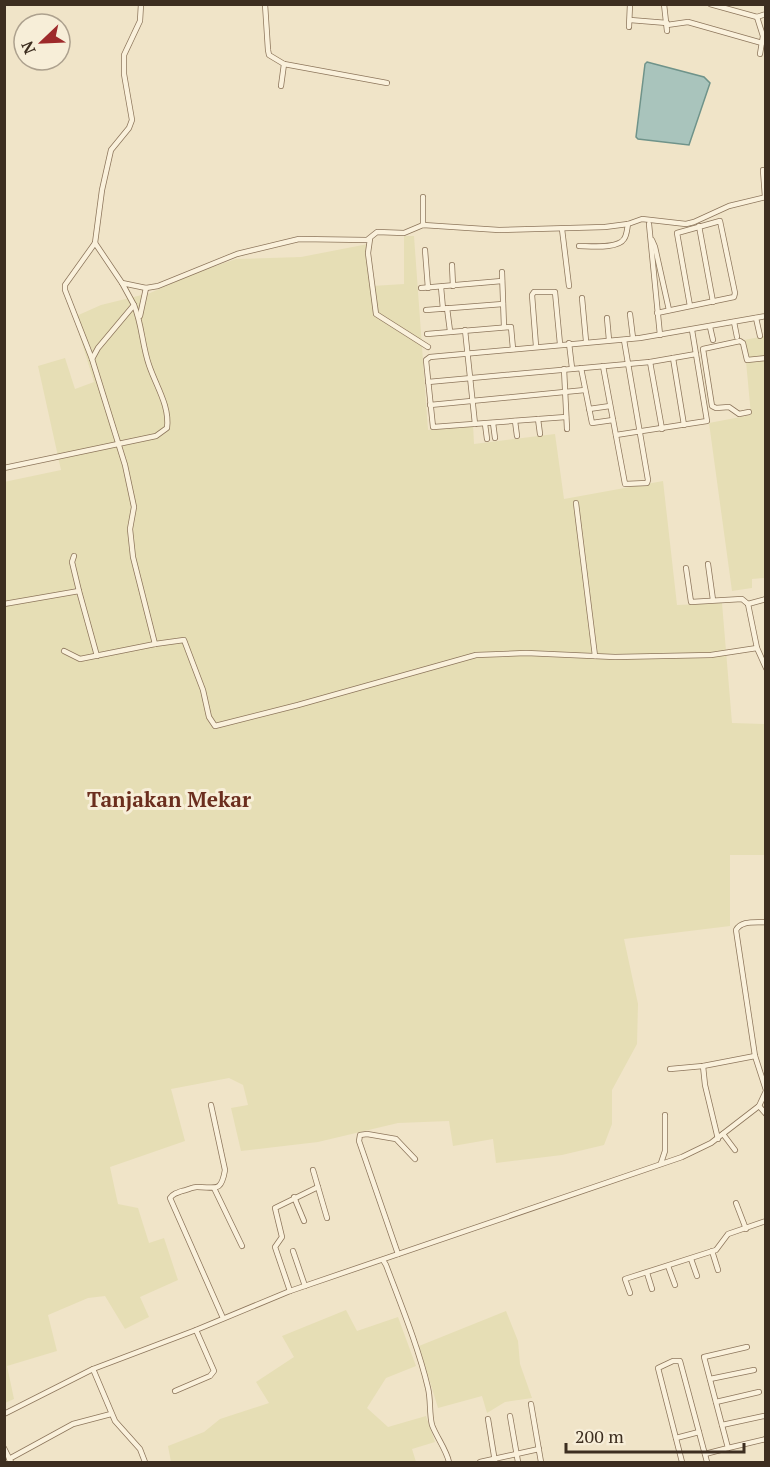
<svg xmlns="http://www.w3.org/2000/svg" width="770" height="1467" viewBox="0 0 770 1467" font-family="'PT Serif',serif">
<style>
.farmland{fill:#e6deb5}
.water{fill:#a9c4bc;stroke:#6f938a;stroke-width:1.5}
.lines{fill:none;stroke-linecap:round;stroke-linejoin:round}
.minor-casing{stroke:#8d765c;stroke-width:6}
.minor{stroke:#faf1dc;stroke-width:4.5}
.labels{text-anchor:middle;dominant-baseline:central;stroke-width:6;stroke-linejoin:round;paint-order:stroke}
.quarter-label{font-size:21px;font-weight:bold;fill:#6b2e1e;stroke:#f7eed8}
</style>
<rect width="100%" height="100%" fill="#f0e4c8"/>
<!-- farmland -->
<g class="farmland">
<path d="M404 236H414L428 430 473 424 474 444 555 434 564 499 663 481 677 605 722 603 732 723 765 724V855H730V926L624 939 638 1004 637 1044 612 1090V1124L604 1145 562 1155 496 1163 493 1139 453 1146 449 1121 398 1123 318 1142 241 1151 231 1108 248 1105 243 1085 229 1078 171 1089 185 1141 110 1167 118 1204 138 1208 149 1243 164 1238 178 1280 140 1297 149 1317 125 1329 105 1296 88 1298 48 1315 57 1351 7 1366 14 1399 5 1403 4 482 61 470 38 366 65 358 75 389 94 382 74 317 101 305 150 293 195 273 236 259 301 257 368 244 372 286 404 284Z"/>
<path d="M765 336V578L752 579V588L732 591 709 423 751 415 744 340Z"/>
<path d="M346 1310 357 1331 398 1317 416 1366 386 1378 367 1408 388 1427 426 1416 435 1442 412 1449 416 1462H171L168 1446 204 1432 220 1419 269 1403 256 1382 294 1357 282 1336Z"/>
<path d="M506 1311 518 1341 520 1364 532 1398 505 1402 487 1413 482 1396 438 1408 419 1346Z"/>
</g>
<!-- water -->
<path class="water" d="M647 62 704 77 710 83 689 145 638 139 636 137 645 64Z"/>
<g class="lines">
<!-- minor casing -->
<g class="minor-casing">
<g id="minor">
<path d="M141 4 140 21 124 55V74L132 120 129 128 111 150 102 190 95 243 65 285V290L92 359 125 465 134 507 130 529 133 557 155 644"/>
<path d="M265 4 268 50 269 55 284 64 281 86"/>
<path d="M664 4 667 31"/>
<path d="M710 4 757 17 766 14"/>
<path d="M757 17 763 36 760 54"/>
<path d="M630 20 667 23"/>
<path d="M667 25 688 22 762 43"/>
<path d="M629 27 630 4"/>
<path d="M284 64 387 83"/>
<path d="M763 170 765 197"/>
<path d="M423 197V225"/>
<path d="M649 224 660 335"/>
<path d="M699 226 713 302"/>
<path d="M562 229 569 286"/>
<path d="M370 239 368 253 376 314 428 347"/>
<path d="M652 240 655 247 669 310"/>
<path d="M95 243 122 283"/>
<path d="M579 246C590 246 618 249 624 239 627 235 627 229 628 224"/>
<path d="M425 250 428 288"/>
<path d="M452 265 453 286"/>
<path d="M502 272 504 327"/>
<path d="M441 287 443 309"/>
<path d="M421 288 502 281"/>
<path d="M582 298 586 341"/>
<path d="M447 308 450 331"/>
<path d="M426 310 503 304"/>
<path d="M657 313 734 297 735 293 720 221 677 233 690 306"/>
<path d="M630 314 633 338"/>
<path d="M140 316 146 288"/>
<path d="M607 318 609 340"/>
<path d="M756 318 760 336"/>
<path d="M734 322 737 337"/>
<path d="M710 327 713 340"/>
<path d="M465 330 475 424"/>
<path d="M427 334 511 327 513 349"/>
<path d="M569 343 572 368"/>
<path d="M536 346 532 295 534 292H555L560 344"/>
<path d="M673 358 684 425"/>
<path d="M92 359 98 348 134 305 122 283 146 288 158 286 237 254 299 239 367 240 377 232 404 233 423 225 499 230 605 227 628 224 642 219 686 224 694 222 729 206 766 197"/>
<path d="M650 362 662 429"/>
<path d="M603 366 625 484 647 483 648 480 624 340"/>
<path d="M581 368 592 423 613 420"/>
<path d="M564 369 567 429"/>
<path d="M428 382 650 362 696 354"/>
<path d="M430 405 585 390"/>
<path d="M589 409 610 406"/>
<path d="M749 412 739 414 729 407 716 408 712 406 703 349 740 341 743 343 747 360 766 358"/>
<path d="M566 417 433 427 426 360 430 357 640 338 766 316"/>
<path d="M538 419 540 434"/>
<path d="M515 421 517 436"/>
<path d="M493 423 495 438"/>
<path d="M485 424 487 439"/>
<path d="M616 435 707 421 692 330"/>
<path d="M4 468 156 436 167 428C170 406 156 386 149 365 142 345 142 324 134 305"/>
<path d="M576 503 595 656"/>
<path d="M74 556 72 562 79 591"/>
<path d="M708 564 713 600"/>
<path d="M686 568 691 602 742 599 748 604"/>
<path d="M766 599 748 604 757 648 766 668"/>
<path d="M4 604 79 591 97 656"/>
<path d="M64 651 80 659 155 644 184 640 203 690 209 717 215 726 298 705 476 655 526 653 615 657 711 655 757 648"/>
<path d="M766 922C755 923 742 920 736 930L755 1056 766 1090"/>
<path d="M703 1066 705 1085 718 1139"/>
<path d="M670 1069 703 1066 755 1056"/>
<path d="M211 1105 225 1170C221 1193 216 1187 197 1187 193 1187 187 1190 182 1191 176 1193 173 1194 170 1198L223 1318"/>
<path d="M759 1106 766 1114"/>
<path d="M723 1134 735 1150"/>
<path d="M661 1163 665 1151V1115"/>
<path d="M313 1170 327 1218"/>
<path d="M214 1188 242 1246"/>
<path d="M294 1197 304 1221"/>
<path d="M736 1203 746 1229"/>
<path d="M293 1251 305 1286"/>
<path d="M712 1251 718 1270"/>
<path d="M398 1254 359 1141 360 1135 367 1134 396 1139 415 1159"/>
<path d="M691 1259 697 1276"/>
<path d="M383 1260 386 1265C401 1305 418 1346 428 1388 431 1400 429 1413 432 1425 437 1438 446 1449 449 1462"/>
<path d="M668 1266 675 1285"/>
<path d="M647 1273 652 1289"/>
<path d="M290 1291 275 1247 282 1237 275 1208 318 1187"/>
<path d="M630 1293 625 1279 716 1250 728 1234 766 1221"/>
<path d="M93 1369 115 1421 140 1449 145 1462"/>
<path d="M710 1379 754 1370"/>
<path d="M175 1391 210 1376 214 1371 196 1330"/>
<path d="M716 1402 759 1392"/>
<path d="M531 1404 541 1462"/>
<path d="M4 1414 93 1369 196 1330 290 1291 682 1157 711 1143 759 1106 766 1091"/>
<path d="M510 1416 518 1462"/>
<path d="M488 1419 495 1462"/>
<path d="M722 1425 764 1416"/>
<path d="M676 1438 699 1432"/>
<path d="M4 1448 11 1462"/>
<path d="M728 1448 766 1439"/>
<path d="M705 1454 728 1448 704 1357 747 1347"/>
<path d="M9 1459 73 1424 111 1414"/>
<path d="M480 1462 539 1449"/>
<path d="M682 1462 658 1368 673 1361H680L707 1462"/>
</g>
</g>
<!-- minor -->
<use href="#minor" class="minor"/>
</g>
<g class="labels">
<!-- quarter labels -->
<g class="quarter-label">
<text x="169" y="799">Tanjakan Mekar</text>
</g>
</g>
<!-- border -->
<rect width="770" height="1467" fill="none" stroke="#3d2e20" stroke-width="12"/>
<!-- north arrow -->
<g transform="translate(42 42) rotate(247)"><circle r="28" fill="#f7eed8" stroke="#ada18e" stroke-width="1.5"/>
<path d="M0-4.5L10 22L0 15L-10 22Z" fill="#9e2a2b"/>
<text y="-9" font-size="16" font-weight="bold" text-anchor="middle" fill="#3d2e20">N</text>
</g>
<!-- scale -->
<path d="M566 1443v9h178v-9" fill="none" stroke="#3d2e20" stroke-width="3"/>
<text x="575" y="1443" font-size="18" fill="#3d2e20" stroke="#f7eed8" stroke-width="4.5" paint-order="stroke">200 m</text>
</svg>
